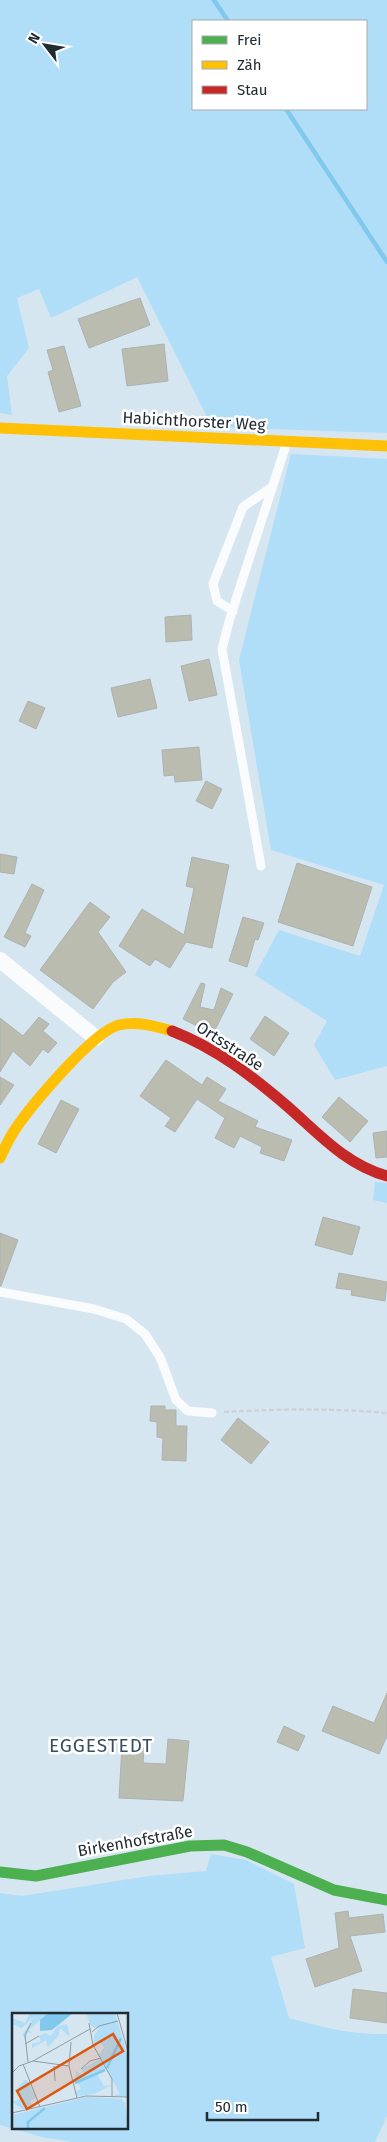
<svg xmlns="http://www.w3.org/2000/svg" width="387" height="2142" viewBox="0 0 387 2142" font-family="'Fira Sans',sans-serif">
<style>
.green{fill:#b0ddf7;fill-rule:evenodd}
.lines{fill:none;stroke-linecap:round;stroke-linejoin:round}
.stream{stroke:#81c8ee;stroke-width:4.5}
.building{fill:#babcaf;stroke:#adb2b2}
.path{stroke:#ced2d6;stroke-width:2.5;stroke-dasharray:5 2.5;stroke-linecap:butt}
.lane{stroke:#f9fbfd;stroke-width:9}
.street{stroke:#f9fbfd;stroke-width:16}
.fast{stroke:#4caf50;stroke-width:11}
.slow{stroke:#ffc107;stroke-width:11}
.jam{stroke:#c62828;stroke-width:11}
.labels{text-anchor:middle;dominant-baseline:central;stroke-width:5;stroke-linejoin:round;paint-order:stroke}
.street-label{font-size:16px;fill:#212c32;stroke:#fff}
.quarter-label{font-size:19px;letter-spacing:1px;fill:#37505e;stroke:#fff}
.inset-river{fill:none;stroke:#81c8ee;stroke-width:2.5}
.inset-road{fill:none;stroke:#8e9ca4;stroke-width:1}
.view{fill:#de570e;fill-opacity:0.15;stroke:#de570e;stroke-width:2.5}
.inset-edge{fill:none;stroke:#212c32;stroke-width:2.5}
</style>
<rect width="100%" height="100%" fill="#d6e6f0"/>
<!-- green -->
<g class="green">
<path d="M0 0H387V433L212 427 137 277 51 318 39 289 17 298 29 348 7 376 12 415 0 413ZM193 21H366V109H193Z"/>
<path d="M291 454 387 459V1066L335 1080 314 1045 327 1021 255 975 279 930 360 956 384 885 271 850 239 660Z"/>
<path d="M375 1182 387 1183V1203L373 1200Z"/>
<path d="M211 1854 246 1860 294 1884 305 1948 271 1957 289 2018C322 2027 352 2035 387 2034V2116L375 2142H72L42 2137 0 2125V1893L22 1896 149 1876 206 1871ZM14 2014H128V2128H14Z"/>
</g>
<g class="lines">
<!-- stream -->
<g class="stream">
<path d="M214 0 228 21"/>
<path d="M286 109 387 262"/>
</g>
</g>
<!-- building -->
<g class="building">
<path d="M140 298 150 325 89 348 78 319Z"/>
<path d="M164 344 168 381 127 386 122 349Z"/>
<path d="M64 346 81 406 59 412 48 372 53 370 47 350Z"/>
<path d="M191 615 192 640 166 642 165 617Z"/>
<path d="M209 659 217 695 189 701 181 666Z"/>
<path d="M150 679 157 708 118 717 111 688Z"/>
<path d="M28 701 45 708 36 729 19 721Z"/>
<path d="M199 747 202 780 175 782 174 775 164 776 162 750Z"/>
<path d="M206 781 222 789 212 809 196 801Z"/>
<path d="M0 854 17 857 14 874 0 872Z"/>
<path d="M192 857 229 865 212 948 186 942 170 968 155 959 150 966 119 946 142 909 184 935 194 888 186 886Z"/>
<path d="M297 863 372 887 353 946 278 922Z"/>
<path d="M32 884 44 890 25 933 31 936 25 947 4 937Z"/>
<path d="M90 902 110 917 98 932 126 972 113 982 93 1009 40 970Z"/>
<path d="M243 917 264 923 258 940 255 939 247 967 229 961Z"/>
<path d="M201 983 205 984 200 1007 214 1010 221 988 233 994 213 1034 183 1019Z"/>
<path d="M265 1016 289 1033 274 1056 250 1039Z"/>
<path d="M39 1017 49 1024 43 1031 57 1043 48 1053 43 1049 30 1066 13 1051 0 1072V1018L23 1036Z"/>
<path d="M166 1060 202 1085 207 1077 226 1089 218 1101 258 1121 255 1127 292 1140 284 1161 260 1153 262 1147 240 1136 234 1148 215 1138 225 1118 197 1099 175 1132 165 1126 171 1118 140 1096Z"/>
<path d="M0 1077 14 1085 0 1105Z"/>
<path d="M339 1097 368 1121 350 1142 322 1117Z"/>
<path d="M61 1100 79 1109 56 1153 38 1144Z"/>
<path d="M387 1131V1157L376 1158 373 1133Z"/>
<path d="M323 1217 360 1227 352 1255 315 1245Z"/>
<path d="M0 1233 18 1240 1 1286H0Z"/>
<path d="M339 1273 387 1282 385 1301 351 1295 352 1290 336 1288Z"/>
<path d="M151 1406H165V1410H176V1426H187L186 1461 162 1460 163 1438 157 1437V1422L150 1421Z"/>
<path d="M238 1418 269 1442 251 1464 221 1440Z"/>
<path d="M387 1693V1736L379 1754 322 1731 333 1706 374 1723Z"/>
<path d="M284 1726 305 1736 298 1751 277 1742Z"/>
<path d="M168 1739 189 1741 183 1801 119 1798 122 1746 144 1748 143 1763 166 1764Z"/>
<path d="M348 1911 349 1918 383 1914 385 1932 350 1936 362 1971 315 1987 306 1959 339 1948 335 1913Z"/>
<path d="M353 1989 387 1993V2023L350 2018Z"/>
</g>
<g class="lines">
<!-- path -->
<path class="path" d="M224 1412C279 1409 332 1408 387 1413"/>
<!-- lane -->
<g class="lane">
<path d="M233 611 217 601 213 584 243 507 272 487"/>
<path d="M261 866 222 649 230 618 287 442"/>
<path d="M0 1292 94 1309 126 1319 145 1334 160 1357 176 1400 188 1411 212 1413"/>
</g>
<!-- street -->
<path class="street" d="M0 960 96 1038"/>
<!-- fast -->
<path class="fast" d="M0 1872 36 1876 190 1846 224 1845 247 1852 334 1890 387 1900"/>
<!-- slow -->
<g class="slow">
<path d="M0 428 387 446"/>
<path d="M0 1158C4 1149 9 1139 14 1131 30 1107 93 1031 119 1025 137 1021 155 1026 172 1031"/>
</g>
<!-- jam -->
<path class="jam" d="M172 1031C216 1048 252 1076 287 1106 318 1133 346 1165 387 1176"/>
</g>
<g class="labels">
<!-- street labels -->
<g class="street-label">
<text transform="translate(194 421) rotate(3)">Habichthorster Weg</text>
<text transform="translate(230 1046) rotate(33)">Ortsstraße</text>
<text transform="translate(135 1841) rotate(-10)">Birkenhofstraße</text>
</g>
<!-- quarter labels -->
<g class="quarter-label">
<text x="101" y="1745">EGGESTEDT</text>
</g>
</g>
<!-- overview -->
<g transform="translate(12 2013)">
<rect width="116" height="116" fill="#d6e6f0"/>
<path d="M15 0H36L17 17 20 21 16 19 13 28 11 21 22 4 10 15 0 11V5L13 10 17 2ZM74 0H103L116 45V83H104L101 82 108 81 87 42 92 34 88 29 82 31V23L87 16 79 13ZM55 11 58 24 48 15 47 22 36 34 34 27 20 35V31L29 28 27 23 33 20 39 23 46 13ZM88 46 94 56 85 61 92 73 100 72 82 81 65 83 63 79 69 76 67 70 63 71 64 58 71 62 70 56ZM12 67H15L24 85 18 88 21 94 10 96 0 89 8 86 5 76ZM75 84 110 86 112 90 113 88 116 116H0V102Z" fill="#b0ddf7"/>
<path d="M36 0H61L40 17 28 18V7Z" fill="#81c8ee"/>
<path class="inset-river" d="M95 55 109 25M63 70 93 57M16 116V109L33 95"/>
<path class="inset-road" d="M105 0 117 42M77 10 81 32 100 66V83M80 19 87 13 106 8M13 31 27 23M21 48 78 16M16 49 13 22 19 10M11 51 28 94M42 53 43 68M57 53 59 29M69 56 78 48 89 45M0 60 7 53 21 48 57 53 65 85M0 100 74 83 117 84"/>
<path class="view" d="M101 21 111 38 15 96 5 78Z"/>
<rect width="116" height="116" class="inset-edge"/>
</g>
<!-- legend -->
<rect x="192" y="20" width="175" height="90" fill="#ffffff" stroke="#a6abad"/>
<rect x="202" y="36" width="25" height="8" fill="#4caf50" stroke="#a6abad"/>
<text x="237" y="45" font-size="15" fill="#212c32">Frei</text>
<rect x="202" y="61" width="25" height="8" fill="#ffc107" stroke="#a6abad"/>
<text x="237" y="70" font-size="15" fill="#212c32">Zäh</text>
<rect x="202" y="86" width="25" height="8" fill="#c62828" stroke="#a6abad"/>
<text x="237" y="95" font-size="15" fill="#212c32">Stau</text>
<!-- north arrow -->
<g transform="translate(45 45) rotate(301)" stroke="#ffffff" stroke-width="4" paint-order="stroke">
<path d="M0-4L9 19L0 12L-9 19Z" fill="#212c32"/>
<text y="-8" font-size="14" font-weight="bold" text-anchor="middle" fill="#212c32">N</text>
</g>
<!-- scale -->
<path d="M207 2112v8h111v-8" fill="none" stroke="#212c32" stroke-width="2.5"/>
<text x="215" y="2112" font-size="15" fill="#212c32" stroke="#ffffff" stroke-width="4" paint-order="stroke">50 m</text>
</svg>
